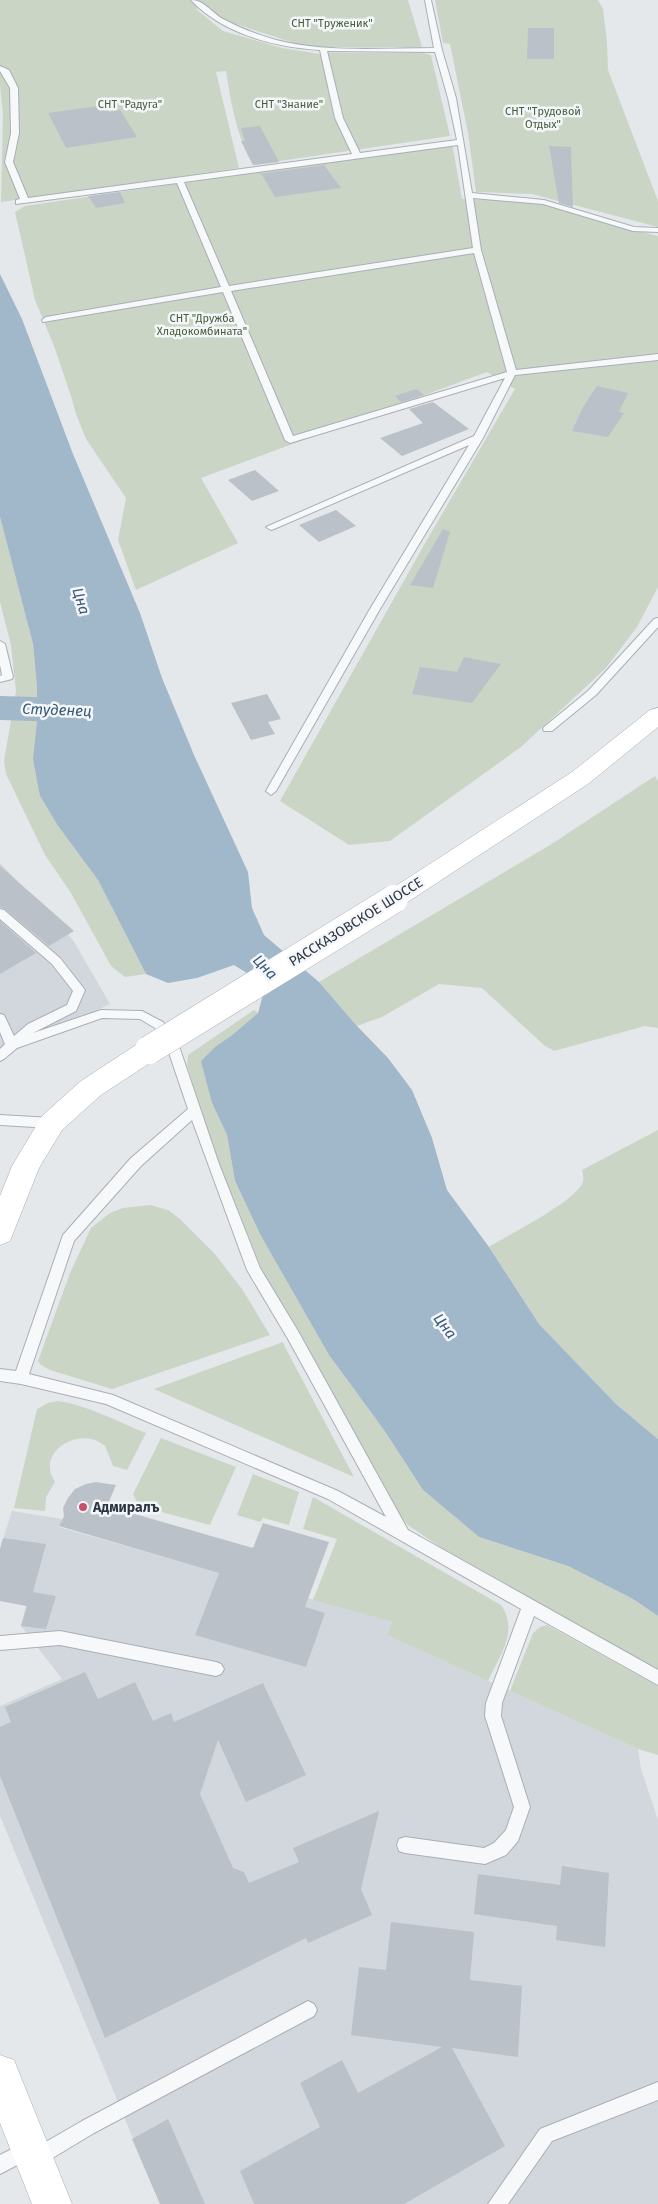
<svg xmlns="http://www.w3.org/2000/svg" width="658" height="2204" viewBox="0 0 658 2204" font-family="'Fira Sans',sans-serif">
<style>
.built{fill:#d2d7dd}
.green{fill:#cbd5c6}
.water{fill:#a1b8ca}
.lines{fill:none;stroke-linecap:round;stroke-linejoin:round}
.river{fill:#a1b8ca;fill-rule:evenodd}
.building{fill:#bbc1c8}
.lane-casing{stroke:#a9afb5;stroke-width:2}
.primary-casing{stroke:#a4adb7;stroke-width:1}
.lane{fill:#f7f8fa;fill-rule:evenodd}
.primary{fill:#fff;fill-rule:evenodd}
.primary-bridge-casing{stroke:#a4adb7;stroke-width:29;stroke-linecap:butt}
.primary-bridge{stroke:#fff;stroke-width:28}
.poi-dot{fill:#ca4f6b;stroke:#f4f6f9;stroke-width:2}
.labels{text-anchor:middle;dominant-baseline:central;stroke-width:5;stroke-linejoin:round;paint-order:stroke}
.far-park-label{font-size:11px;fill:#445f3a;stroke:#f4f6f9}
.street-label{font-size:14px;fill:#2c3643;stroke:#f4f6f9}
.poi-label{font-size:14px;font-weight:bold;fill:#2c3643;stroke:#f4f6f9;text-anchor:start}
.water-label{font-size:15px;font-style:italic;fill:#375876;stroke:#f4f6f9}
</style>
<rect width="100%" height="100%" fill="#e4e8eb"/>
<!-- built -->
<g class="built">
<path d="M0 863 73 940 110 1004 0 1058Z"/>
<path d="M12 1511 62 1519 59 1527 392 1622 387 1635 638 1749 641 1769 658 1820V2204H160L0 1816V1706L62 1679 21 1626 26 1606 0 1601V1549Z"/>
</g>
<!-- green -->
<g class="green">
<path d="M0 0H408L422 47H325L297 44 226 21 206 6 196 9 223 31 282 48 326 55 327 53H423L431 55 450 136 253 165C237 137 231 104 226 71L216 72 239 168 1 202 3 114 0 85Z"/>
<path d="M435 0H598L603 9 607 42 608 70 658 201V227L532 194 476 192 468 133 450 44 443 43Z"/>
<path d="M452 143 462 199 535 201 587 218 658 236V587L637 627 605 669 521 747 390 841 349 845 280 801 424 545 515 389 487 372 201 478 238 543 136 590 118 540 126 498 86 439 76 414 71 396 54 346 35 300 15 212 25 206Z"/>
<path d="M0 517 33 644 37 687 40 796 58 826 98 880 146 974 125 977 111 966 71 893 45 855 6 774 4 761 16 691 11 645 0 602Z"/>
<path d="M655 776 658 781V1028L645 1026 554 1051 545 1046 482 988 439 984 382 1017 357 1026 319 982 550 845Z"/>
<path d="M254 1010 258 1013 231 1036 216 1046 212 1103 227 1135 235 1181 261 1236 329 1355 384 1430 423 1490 479 1537 568 1566 633 1599 658 1616V1671L446 1551 408 1525 384 1498 267 1282 217 1162 187 1065 188 1055Z"/>
<path d="M658 1130V1439L616 1404 539 1324 489 1247C509 1234 574 1203 583 1182 584 1178 583 1174 582 1170Z"/>
<path d="M150 1205 168 1210 180 1219 214 1253 242 1289 270 1335 112 1389 50 1370 41 1365 38 1361 70 1273 91 1228 110 1213 123 1208Z"/>
<path d="M283 1342 285 1347 354 1477 154 1389Z"/>
<path d="M58 1401C88 1405 118 1422 146 1433L127 1470 113 1466 105 1446C101 1443 96 1440 91 1439 75 1435 52 1446 50 1464 49 1471 52 1477 55 1482L46 1497 45 1511 14 1508 37 1409 48 1403Z"/>
<path d="M161 1438 236 1467 210 1525 139 1506 133 1494Z"/>
<path d="M253 1474 299 1492 289 1525 263 1518 260 1522 237 1515Z"/>
<path d="M313 1497 501 1605C519 1631 500 1655 488 1681L387 1635 392 1622 313 1600 337 1539 303 1529Z"/>
<path d="M547 1625 658 1686V1755L638 1749 510 1691 533 1633 540 1627Z"/>
</g>
<!-- water -->
<path class="water" d="M0 274 22 319 73 454 140 613 162 678 194 755 248 872 252 908 264 935 319 982 357 1026 388 1058 412 1090 432 1138 447 1190 489 1247 539 1324 616 1404 658 1439V1616L633 1599 568 1566 479 1537 423 1490 384 1430 329 1355 261 1236 235 1181 227 1135 212 1103 201 1061 216 1046 231 1036 258 1013 264 991 250 975 234 965 197 978 168 983 146 974 98 880 58 826 40 796 33 759 37 722V687L33 644 0 517Z"/>
<g class="lines">
<!-- river -->
<path class="river" d="M0 696 100 699 114 702 119 711 114 720 100 723 0 720Z"/>
</g>
<!-- building -->
<g class="building">
<path d="M528 28H554V59H527Z"/>
<path d="M106 105 109 112 120 110 137 137 66 148 48 113Z"/>
<path d="M260 126 279 162 253 165 241 141H245L241 128Z"/>
<path d="M549 146 571 147 573 207 559 203Z"/>
<path d="M324 165 341 188 275 197 262 175 258 174Z"/>
<path d="M120 192 125 203 96 208 88 196Z"/>
<path d="M597 386 628 393 619 412 624 413 608 437 572 431 583 407Z"/>
<path d="M416 389 424 395 401 402 395 396Z"/>
<path d="M433 402 469 429 402 456 380 438 423 423 409 409Z"/>
<path d="M255 470 279 491 252 501 228 480Z"/>
<path d="M336 510 356 526 319 542 299 525Z"/>
<path d="M443 529 450 532 433 588 410 585Z"/>
<path d="M464 657 501 664 472 703 412 694 420 667 457 672Z"/>
<path d="M267 694 281 719 268 722 275 734 251 740 231 703Z"/>
<path d="M0 866 74 931 49 946 5 909 0 907Z"/>
<path d="M0 921 36 953 0 974Z"/>
<path d="M96 1482 116 1485 107 1506 253 1548 263 1523 329 1542 305 1607 325 1613 306 1667 195 1635 219 1573 59 1526 64 1516 63 1508 68 1498 75 1489 86 1484Z"/>
<path d="M3 1538 46 1544 33 1592 56 1596 46 1629 21 1626 27 1606 0 1601V1549Z"/>
<path d="M85 1672 98 1699 135 1682 153 1721 171 1713 174 1722 263 1683 306 1775 246 1802 218 1740 200 1794 233 1868 244 1872 249 1883 299 1862 293 1848 379 1811 361 1889 372 1915 308 1943 306 1938 105 2038 0 1776V1727L11 1722 5 1707Z"/>
<path d="M562 1866 609 1873 605 1947 556 1940 557 1926 474 1914 478 1874 560 1885Z"/>
<path d="M391 1922 474 1932 470 1980 522 1986 518 2057 452 2048 505 2146 404 2204H254L240 2171 320 2127 300 2083 342 2060 358 2093 442 2047 351 2035 359 1967 386 1970Z"/>
<path d="M168 2119 205 2204H160L132 2139Z"/>
</g>
<g class="lines">
<!-- lane casing -->
<g class="lane-casing">
<g id="lane">
<path d="M191 0C204 0 211 12 223 19 240 28 258 35 276 40 327 53 382 48 434 48L425 0H431L442 50 456 98 472 193 544 200 634 227 658 228V232L633 231 543 204 473 198 481 250 516 370 658 354V360L515 375 483 438 380 609 276 791 271 795 266 791 370 609 469 445 274 529 271 530 266 527 474 436 505 378 290 443 285 440 223 292 43 322 42 320 46 317 221 287 177 183 16 204V200L20 199 5 162 11 133 10 88 0 71V66L9 70 18 88 19 133 13 162 28 198 352 154 335 118 320 50C274 47 223 34 191 0ZM327 51 435 52 448 98 457 140 360 153 343 118ZM458 145 473 248 229 286 184 182ZM474 253 507 372 293 436 231 291Z"/>
<path d="M658 618V627L596 695 552 731H544L543 729 544 727 588 691 654 619Z"/>
<path d="M0 641 5 644 13 677 12 679 0 682V676L2 675 0 665Z"/>
<path d="M0 909 4 910 60 958 85 990 76 1011 33 1033 101 1010 142 1011 163 1022 180 1049 219 1164 260 1268 298 1331 408 1530 658 1670V1685L534 1616 502 1703 501 1716 530 1807 518 1841 506 1855 485 1864 405 1853 399 1851 397 1845 399 1839 405 1837 484 1848 494 1843 506 1830 514 1807 485 1716 486 1703 521 1609 328 1499 106 1404 21 1384 0 1381V1369L16 1371 63 1235 131 1158 188 1109 168 1050 155 1028 140 1019 102 1018 17 1048 4 1059 0 1061V1049L5 1044 0 1032V1014L4 1015 14 1036 28 1024 67 1005 73 991 52 964 0 919ZM192 1120 247 1270 288 1339 386 1517 338 1491 113 1395 29 1374 74 1241 141 1166Z"/>
<path d="M0 1115 52 1118 56 1120 58 1123 56 1126 52 1128 0 1125Z"/>
<path d="M60 1631 216 1662 221 1664 224 1669 221 1674 216 1676 60 1645 0 1650V1636Z"/>
<path d="M308 2001 314 2004 317 2010 314 2016 94 2133 41 2165 35 2168 29 2165 27 2160 0 2174V2155L29 2140 35 2143 37 2147 82 2121Z"/>
<path d="M658 2082V2100L552 2141 508 2204H488L540 2129Z"/>
</g>
</g>
<!-- primary casing -->
<g class="primary-casing">
<g id="primary">
<path d="M658 708V727L588 784 403 905 394 908 385 905 381 899 385 893 572 772 650 710Z"/>
<path d="M149 1040 159 1043 162 1050 159 1057 101 1095 62 1130 39 1168 10 1241 0 1245V1196L12 1166 42 1116 81 1081 139 1043Z"/>
<path d="M0 2055 14 2060 72 2204H32L0 2123Z"/>
</g>
</g>
<!-- lane -->
<use href="#lane" class="lane"/>
<!-- primary -->
<use href="#primary" class="primary"/>
<!-- primary-bridge casing -->
<g class="primary-bridge-casing">
<path id="primary-bridge" d="M149 1050 394 899"/>
</g>
<!-- primary-bridge -->
<use href="#primary-bridge" class="primary-bridge"/>
</g>
<!-- markers -->
<circle class="poi-dot" cx="83" cy="1507" r="5"/>
<g class="labels">
<!-- far-park labels -->
<g class="far-park-label">
<text x="332" y="23">СНТ "Труженик"</text>
<text x="130" y="104">СНТ "Радуга"</text>
<text x="289" y="104">СНТ "Знание"</text>
<text x="543" y="111">СНТ "Трудовой<tspan x="543" dy="13">Отдых"</tspan></text>
<text x="202" y="318">СНТ "Дружба<tspan x="202" dy="13">Хладокомбината"</tspan></text>
</g>
<!-- street labels -->
<g class="street-label">
<text transform="translate(356 922) rotate(-32)">РАССКАЗОВСКОЕ ШОССЕ</text>
</g>
<!-- poi labels -->
<g class="poi-label">
<text x="93" y="1507">Адмиралъ</text>
</g>
<!-- water labels -->
<g class="water-label">
<text transform="translate(81 601) rotate(73)">Цна</text>
<text transform="translate(57 710) rotate(2)">Студенец</text>
<text transform="translate(265 967) rotate(46)">Цна</text>
<text transform="translate(445 1326) rotate(53)">Цна</text>
</g>
</g>
</svg>
